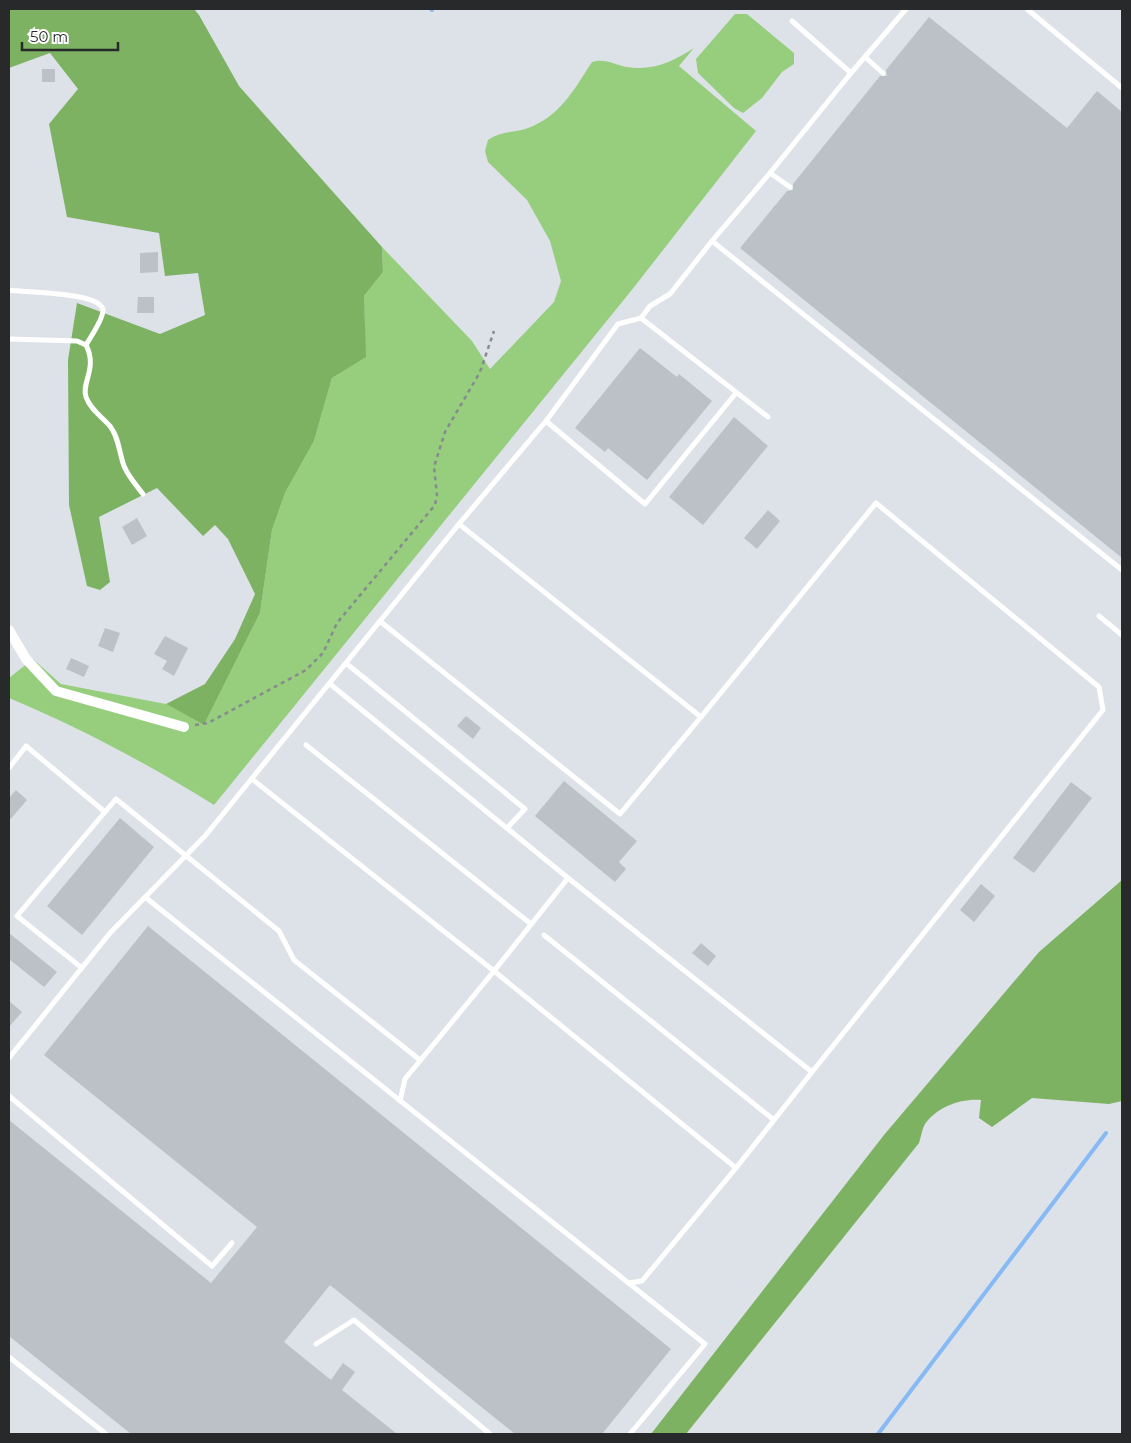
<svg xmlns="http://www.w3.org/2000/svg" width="1131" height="1443" viewBox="0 0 1131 1443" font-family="Montserrat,sans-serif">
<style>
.green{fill:#97ce7d}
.forest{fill:#7cb261}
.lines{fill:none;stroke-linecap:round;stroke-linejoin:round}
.stream{stroke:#87baf5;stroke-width:4}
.building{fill:#bcc1c7}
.path{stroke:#878a8e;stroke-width:2.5;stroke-dasharray:4 4;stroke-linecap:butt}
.service{stroke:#fff;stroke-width:5}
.minor{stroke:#fff;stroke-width:10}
</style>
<rect width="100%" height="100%" fill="#dde2e8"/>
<!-- green -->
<g class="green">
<path d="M735 14H747L794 53V64L782 72 762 98 743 113 734 108 698 73 696 59Z"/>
<path d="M694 48 679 66 756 131 631 291 214 805C148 764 81 728 9 698V678L33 659 61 684 166 704 204 725 260 613 272 530 285 493 314 441 332 378 365 357 364 296 383 272 382 247 472 341 490 369 554 302 561 281 550 241 527 200 488 162 485 151 488 140C504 129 518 134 535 125 562 113 577 85 592 62 606 58 614 65 627 67 653 71 672 62 694 48Z"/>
</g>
<!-- forest -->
<g class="forest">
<path d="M9 9H194L199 15 239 86 382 247 383 272 364 296 366 357 332 378 314 441 285 493 272 530 260 613 204 725 166 704 205 684 235 639 255 594 228 539 215 525 203 536 157 488 99 517 110 582 100 590 87 586 69 505 68 360 77 303 160 334 205 315 198 273 165 276 159 233 67 217 49 124 78 89 50 53 9 68Z"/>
<path d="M1122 880V1101L1109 1104 1032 1098 992 1127 979 1118 981 1100C961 1098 937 1107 925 1124 922 1129 921 1137 919 1143L686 1434H651L884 1135 1039 952Z"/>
</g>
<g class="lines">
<!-- stream -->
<g class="stream">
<path d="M431 9 432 10"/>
<path d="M878 1434 1106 1133"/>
</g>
</g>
<!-- building -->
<g class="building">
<path d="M929 17 1067 128 1097 91 1122 112V558L740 248 787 191 793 190V184L880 76H887L886 70Z"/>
<rect x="42" y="69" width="13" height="13"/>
<path d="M158 252V272L140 273V253Z"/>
<path d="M138 297H154V313H137Z"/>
<path d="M640 348 677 377 679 374 712 401 647 480 608 448 605 452 575 428Z"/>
<path d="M734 417 768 446 703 525 669 497Z"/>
<path d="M768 510 780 521 757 549 744 538Z"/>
<path d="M137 518 147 536 132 545 122 527Z"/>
<path d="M105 628 120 633 113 652 98 646Z"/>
<path d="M165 636 188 648 174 676 162 669 167 661 154 654Z"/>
<path d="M71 658 89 666 84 677 66 669Z"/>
<path d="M466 716 481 728 473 739 457 726Z"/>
<path d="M564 781 637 841 619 862 626 869 615 882 535 816Z"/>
<path d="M1071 782 1092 798 1034 873 1013 858Z"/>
<path d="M16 790 27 800 9 821V798Z"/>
<path d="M120 818 154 847 82 935 47 906Z"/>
<path d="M981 884 995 896 974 922 960 910Z"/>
<path d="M148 926 671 1349 602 1434H515L330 1285 284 1342 331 1380 343 1363 355 1372 342 1390 397 1434H131L9 1336V1120L211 1283 257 1227 44 1055Z"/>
<path d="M9 933 57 972 44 987 9 959Z"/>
<path d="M701 943 716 956 708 966 692 953Z"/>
<path d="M9 1001 22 1012 9 1027Z"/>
</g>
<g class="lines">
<!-- path -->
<path class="path" d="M195 725 208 723 306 670 323 653 337 623 435 505 437 495 434 467 445 432 480 372 494 331"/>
<!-- service -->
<g class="service">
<path d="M1027 9 1122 88"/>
<path d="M792 21 851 73 906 9"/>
<path d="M865 57 883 73"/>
<path d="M770 173 712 241 1122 570"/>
<path d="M790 187 770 173 851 73"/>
<path d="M712 241 670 294 650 306 641 318 768 417"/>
<path d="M9 290C25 293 101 292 103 310 103 320 91 336 86 345"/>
<path d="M641 318 618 324 546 421 645 504 736 393"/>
<path d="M9 339 77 341 86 345C98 368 81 383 86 397 90 409 102 417 110 426 119 438 119 452 124 466 128 476 136 485 143 494"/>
<path d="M1099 616 1122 635"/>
<path d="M381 622 620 814 701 717 459 524"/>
<path d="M347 664 525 809 507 828"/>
<path d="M330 684 568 878"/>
<path d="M701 717 876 503 1099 687 1103 710 812 1072"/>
<path d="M306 745 531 924"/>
<path d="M9 768 26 746 105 812"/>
<path d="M252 779 494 971 568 878 812 1072 736 1168"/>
<path d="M145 897 705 1344 630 1434"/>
<path d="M544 935 774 1120"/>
<path d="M82 968 17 916 116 799 279 931 294 960 420 1060"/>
<path d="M9 1058 110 933 205 836 459 524 546 421"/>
<path d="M9 1096 212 1266 232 1243"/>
<path d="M400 1101 405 1079 494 971 736 1168 642 1281 628 1283"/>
<path d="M316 1344 354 1320 490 1434"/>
<path d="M9 1357 106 1434"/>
</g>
<!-- minor -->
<path class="minor" d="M9 630 26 659 56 691 184 727"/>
</g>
<!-- border -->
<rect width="1131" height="1443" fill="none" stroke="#27292b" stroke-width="20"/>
<!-- scale -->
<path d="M22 42v8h96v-8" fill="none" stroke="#27292b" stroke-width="2.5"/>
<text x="30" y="42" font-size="15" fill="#27292b" stroke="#ffffff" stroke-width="4" paint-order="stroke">50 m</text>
</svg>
